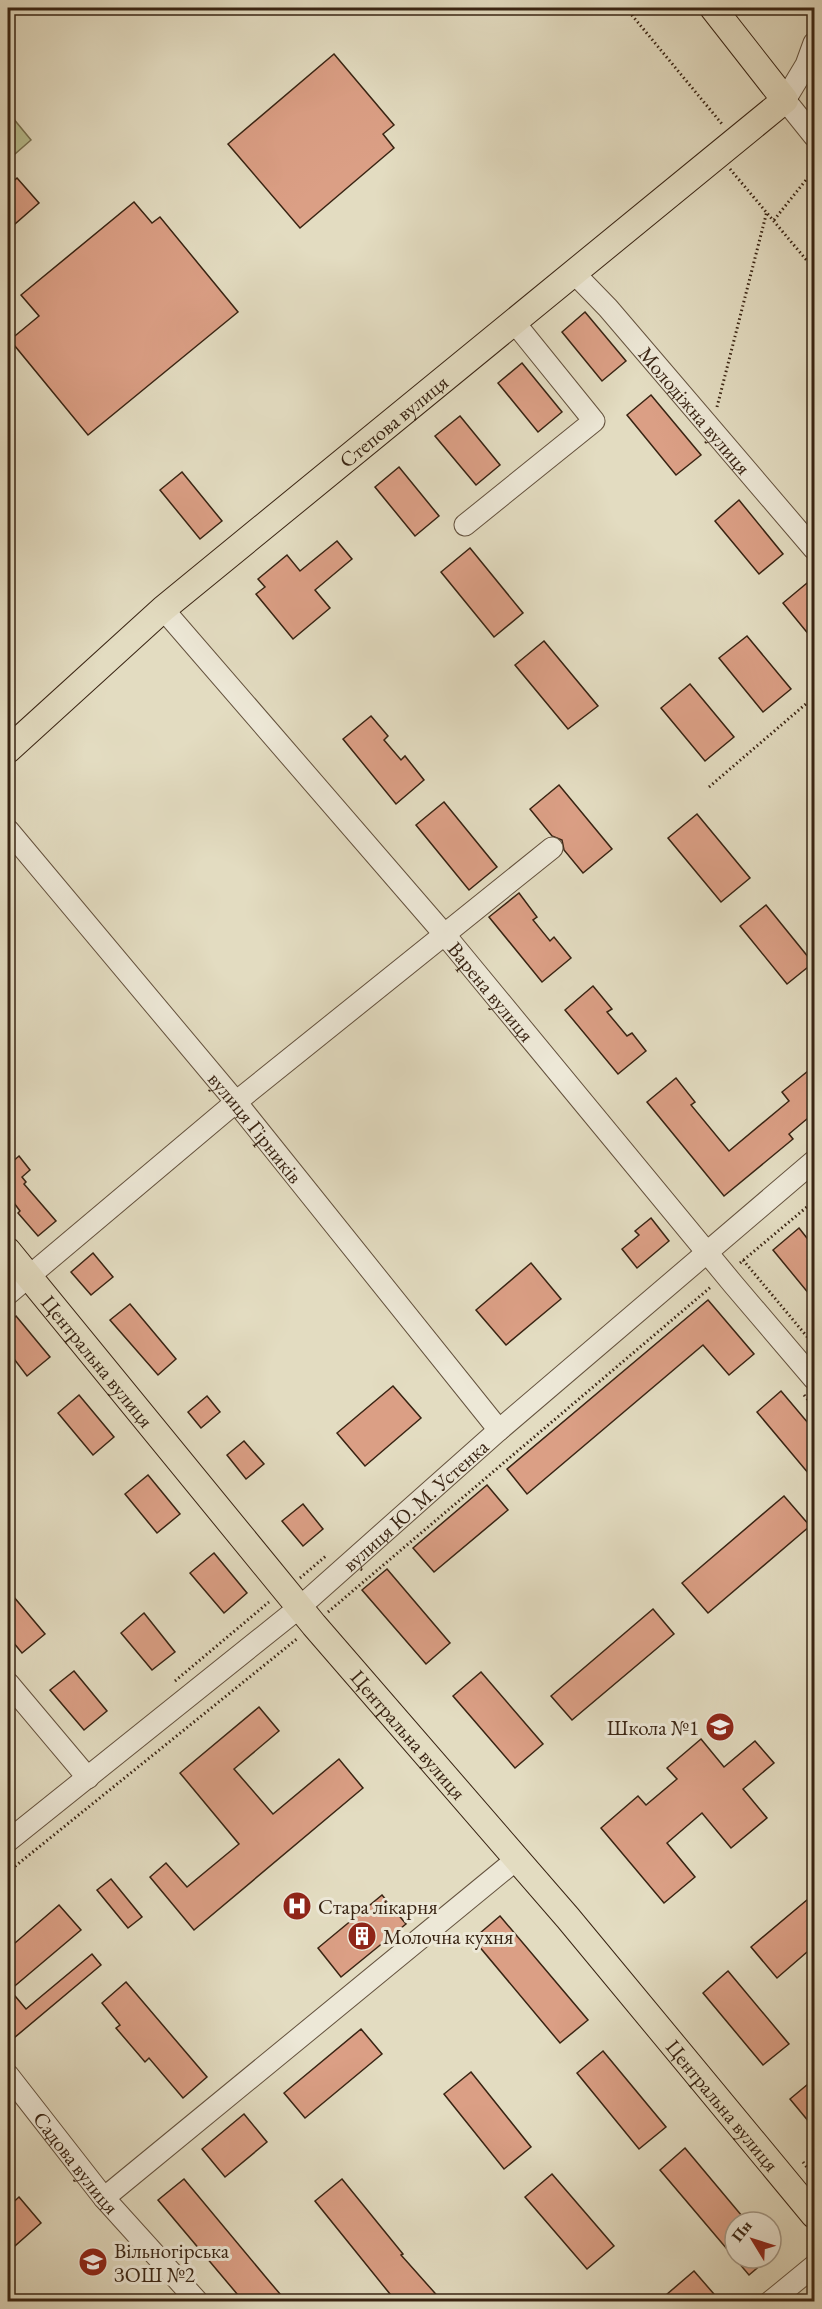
<svg xmlns="http://www.w3.org/2000/svg" width="822" height="2309" viewBox="0 0 822 2309" font-family="'EB Garamond',serif">
<style>
.green{fill:#b8bf90;stroke:#787252;stroke-width:1.5}
.building{fill:#db9f85;stroke:#392413;stroke-width:1.5}
.lines{fill:none;stroke-linecap:round;stroke-linejoin:round}
.minor-casing{stroke:#64523e;stroke-width:23}
.major-casing{stroke:#392413;stroke-width:28}
.path{stroke:#392413;stroke-width:3;stroke-dasharray:1.5 3;stroke-linecap:butt}
.minor{stroke:#ede8d7;stroke-width:21}
.major{stroke:#e3dcc1;stroke-width:26}
.labels{text-anchor:middle;dominant-baseline:central;stroke-width:6;stroke-linejoin:round;paint-order:stroke}
.street-label{font-size:21px;fill:#392413;stroke:#ede8d7}
.poi-label{font-size:21px;fill:#392413;stroke:#ede8d7;text-anchor:start}
</style>
<rect width="100%" height="100%" fill="#e3dcc1"/>
<filter id="stains"><feTurbulence type="fractalNoise" baseFrequency=".00333" numOctaves="4"/><feColorMatrix values="0 0 0 0 .2 0 0 0 0 .09 0 0 0 0 .02 0 0 0 .5 -.17"/></filter>
<radialGradient id="worn" r=".72"><stop offset=".6" stop-color="#630" stop-opacity="0"/><stop offset="1" stop-color="#630" stop-opacity=".3"/></radialGradient>
<!-- green -->
<path class="green" d="M8 112 31 140 8 160Z"/>
<!-- building -->
<g class="building">
<path d="M334 54 394 125 383 134 394 148 300 228 228 144Z"/>
<path d="M17 178 39 203 8 230V186Z"/>
<path d="M134 202 152 223 160 217 238 312 88 435 10 340 39 316 21 295Z"/>
<path d="M585 312 626 361 602 381 562 332Z"/>
<path d="M522 363 562 412 538 432 498 383Z"/>
<path d="M651 395 701 455 676 475 627 415Z"/>
<path d="M460 416 500 465 476 485 435 436Z"/>
<path d="M399 467 439 516 415 536 375 487Z"/>
<path d="M182 472 222 521 200 539 160 490Z"/>
<path d="M739 500 783 554 759 574 715 521Z"/>
<path d="M337 541 352 559 315 590 330 608 293 639 256 594 265 587 258 579 287 555 300 571Z"/>
<path d="M470 548 523 613 494 637 441 572Z"/>
<path d="M807 583 814 593V641L783 603Z"/>
<path d="M747 636 791 689 763 712 719 658Z"/>
<path d="M544 641 598 706 568 729 515 665Z"/>
<path d="M690 684 734 737 705 761 661 708Z"/>
<path d="M371 716 388 736 384 740 401 760 405 756 424 780 396 804 343 739Z"/>
<path d="M559 785 612 849 583 873 564 850 562 840 552 836 530 809Z"/>
<path d="M444 802 497 867 469 890 416 825Z"/>
<path d="M697 814 750 878 721 902 668 838Z"/>
<path d="M519 893 537 917 533 920 550 941 554 937 571 958 542 982 489 917Z"/>
<path d="M766 905 813 963 787 984 740 926Z"/>
<path d="M593 986 612 1009 607 1012 627 1036 632 1033 646 1051 618 1074 565 1010Z"/>
<path d="M808 1071 814 1078V1113L789 1134 793 1139 724 1196 647 1102 676 1078 695 1102 691 1105 729 1151 789 1101 782 1092Z"/>
<path d="M19 1156 30 1170 22 1177 26 1182 24 1184 56 1221 38 1236 18 1213 20 1211 8 1195V1159L11 1163Z"/>
<path d="M651 1218 669 1241 637 1268 622 1249 639 1235 635 1231Z"/>
<path d="M799 1228 814 1247V1300L773 1250Z"/>
<path d="M93 1253 113 1277 91 1295 71 1272Z"/>
<path d="M531 1263 561 1299 506 1345 476 1310Z"/>
<path d="M708 1300 754 1354 729 1375 703 1345 527 1494 507 1469Z"/>
<path d="M130 1304 176 1359 158 1375 110 1320Z"/>
<path d="M16 1316 50 1357 27 1376 8 1351V1323Z"/>
<path d="M393 1386 421 1418 365 1466 337 1433Z"/>
<path d="M781 1391 814 1430V1480L757 1412Z"/>
<path d="M79 1395 114 1437 93 1455 58 1413Z"/>
<path d="M207 1396 220 1412 201 1428 188 1412Z"/>
<path d="M244 1441 264 1464 246 1479 227 1455Z"/>
<path d="M148 1475 180 1514 157 1533 125 1494Z"/>
<path d="M487 1485 508 1510 434 1572 413 1548Z"/>
<path d="M784 1496 810 1526 708 1613 682 1583Z"/>
<path d="M303 1504 323 1529 303 1546 282 1521Z"/>
<path d="M214 1553 247 1593 224 1613 190 1573Z"/>
<path d="M387 1569 450 1643 426 1664 362 1590Z"/>
<path d="M8 1590 45 1634 22 1653 8 1636Z"/>
<path d="M653 1609 674 1634 572 1720 551 1696Z"/>
<path d="M144 1613 175 1652 152 1670 121 1633Z"/>
<path d="M74 1671 107 1711 84 1730 50 1690Z"/>
<path d="M481 1672 543 1744 515 1768 453 1696Z"/>
<path d="M259 1707 279 1731 234 1769 273 1814 339 1759 363 1788 194 1930 150 1877 166 1863 187 1887 239 1844 180 1773Z"/>
<path d="M701 1739 724 1767 755 1741 774 1763 743 1789 767 1818 731 1848 702 1813 667 1843 695 1877 664 1903 601 1828 638 1796 646 1805 677 1779 667 1768Z"/>
<path d="M111 1879 142 1917 128 1928 97 1890Z"/>
<path d="M814 1894V1946L777 1978 751 1947Z"/>
<path d="M382 1895 406 1924 341 1977 318 1948Z"/>
<path d="M59 1905 81 1930 10 1990 26 2009 92 1954 101 1965 8 2043V1949Z"/>
<path d="M500 1916 588 2020 560 2043 473 1939Z"/>
<path d="M728 1971 789 2044 763 2065 703 1993Z"/>
<path d="M126 1982 207 2077 183 2098 149 2058 145 2062 116 2028 120 2025 102 2003Z"/>
<path d="M361 2029 382 2054 305 2118 284 2093Z"/>
<path d="M603 2051 666 2127 639 2149 577 2073Z"/>
<path d="M471 2072 531 2147 504 2169 444 2094Z"/>
<path d="M814 2079V2128L790 2099Z"/>
<path d="M244 2114 267 2142 225 2177 202 2149Z"/>
<path d="M685 2148 747 2222H735V2258H769L749 2275 660 2170Z"/>
<path d="M552 2174 614 2246 587 2269 525 2197Z"/>
<path d="M184 2179 269 2281 286 2301H243L158 2200Z"/>
<path d="M342 2179 403 2254 401 2255 442 2301H382L390 2294 315 2201Z"/>
<path d="M19 2197 41 2223 8 2252V2207Z"/>
<path d="M694 2271 720 2301H659Z"/>
</g>
<g class="lines">
<!-- minor casing -->
<g class="minor-casing">
<g id="minor">
<path d="M814 43 806 65 785 100 814 136"/>
<path id="s1" d="M574 273 608 308 814 549"/>
<path d="M465 525 594 421 514 322"/>
<path id="s2" d="M163 609 445 935 733 1284 814 1379"/>
<path id="s3" d="M8 830 236 1102 499 1430"/>
<path d="M8 1294 236 1102 552 848"/>
<path d="M8 1683 88 1778"/>
<path id="s4" d="M8 1841 300 1607 499 1430 814 1161"/>
<path id="s5" d="M8 2075 104 2198 198 2302"/>
<path d="M104 2198 517 1859"/>
<path d="M770 2302 814 2266"/>
</g>
</g>
<!-- major casing -->
<g class="major-casing">
<g id="major">
<path id="s6" d="M8 750 163 609 785 100 713 8"/>
<path id="s7" d="M8 1251 314 1625 568 1918 814 2215"/>
</g>
</g>
<!-- path -->
<g class="path">
<path d="M626 8 722 124"/>
<path d="M730 169 814 269"/>
<path d="M774 220 814 170"/>
<path d="M717 407 767 211"/>
<path d="M709 787 814 697"/>
<path d="M743 1260 814 1345"/>
<path d="M740 1263 814 1201"/>
<path d="M804 1395 814 1407"/>
<path d="M300 1578 327 1555"/>
<path d="M328 1612 712 1286"/>
<path d="M175 1681 269 1602"/>
<path d="M8 1872 298 1638"/>
<path d="M803 2162 814 2177"/>
</g>
<!-- minor -->
<use href="#minor" class="minor"/>
<!-- major -->
<use href="#major" class="major"/>
</g>
<!-- icons -->
<defs>
<g id="school-disc" transform="scale(1.5)"><circle r="9.5" fill="#8f2418" stroke="#ede8d7"/><path d="M0-5L7-2L0 1L-7-2ZM-4 1L0 2.5L4 1V4Q0 6-4 4Z" fill="#fff"/></g>
<g id="hospital-disc" transform="scale(1.5)"><circle r="9.5" fill="#8f2418" stroke="#ede8d7"/><path d="M-5-5h3v3.5h4V-5h3V5h-3V1.5h-4V5h-3Z" fill="#fff"/></g>
<g id="building-disc" transform="scale(1.5)"><circle r="9.5" fill="#8f2418" stroke="#ede8d7"/><path d="M-4-6H4V6H1V3H-1V6H-4ZM-2.5-4.3h1.7v1.8h-1.7ZM.8-4.3h1.7v1.8H.8ZM-2.5-1h1.7V.8h-1.7ZM.8-1h1.7V.8H.8Z" fill="#fff"/></g>
</defs>
<g fill-rule="evenodd">
<use href="#school-disc" x="720" y="1727"/>
<use href="#hospital-disc" x="297" y="1906"/>
<use href="#building-disc" x="362" y="1936"/>
<use href="#school-disc" x="93" y="2262"/>
</g>
<g class="labels">
<!-- street labels -->
<g class="street-label">
<text stroke="none"><textPath href="#s1" startOffset="183">Молодіжна вулиця</textPath></text>
<text stroke="none"><textPath href="#s6" startOffset="507">Степова вулиця</textPath></text>
<text stroke="none"><textPath href="#s2" startOffset="504">Варена вулиця</textPath></text>
<text stroke="none"><textPath href="#s3" startOffset="387">вулиця Гірників</textPath></text>
<text stroke="none"><textPath href="#s7" startOffset="142">Центральна вулиця</textPath></text>
<text stroke="none"><textPath href="#s4" startOffset="528">вулиця Ю. М. Устенка</textPath></text>
<text stroke="none"><textPath href="#s7" startOffset="628">Центральна вулиця</textPath></text>
<text stroke="none"><textPath href="#s7" startOffset="1114">Центральна вулиця</textPath></text>
<text stroke="none"><textPath href="#s5" startOffset="111">Садова вулиця</textPath></text>
</g>
<!-- poi labels -->
<g class="poi-label">
<text x="699" y="1727" text-anchor="end">Школа №1</text>
<text x="318" y="1906">Стара лікарня</text>
<text x="383" y="1936">Молочна кухня</text>
<text x="114" y="2250">Вільногірська<tspan x="114" dy="24">ЗОШ №2</tspan></text>
</g>
</g>
<!-- margin -->
<rect width="822" height="2309" fill="none" stroke="#e3dcc1" stroke-width="30"/>
<rect x="9" y="9" width="804" height="2291" fill="none" stroke="#392413" stroke-width="3"/>
<rect x="15" y="15" width="792" height="2279" fill="none" stroke="#392413" stroke-width="1.5"/>
<!-- north arrow -->
<g transform="translate(753 2240) rotate(308)"><circle r="28" fill="#ede8d7" stroke="#a59a89" stroke-width="1.5"/>
<path d="M0-4.5L10 22L0 15L-10 22Z" fill="#8f2418"/>
<text y="-9" font-size="16" font-weight="bold" text-anchor="middle" fill="#392413">Пн</text>
</g>
<rect width="100%" height="100%" filter="url(#stains)"/>
<rect width="100%" height="100%" fill="url(#worn)"/>
</svg>
